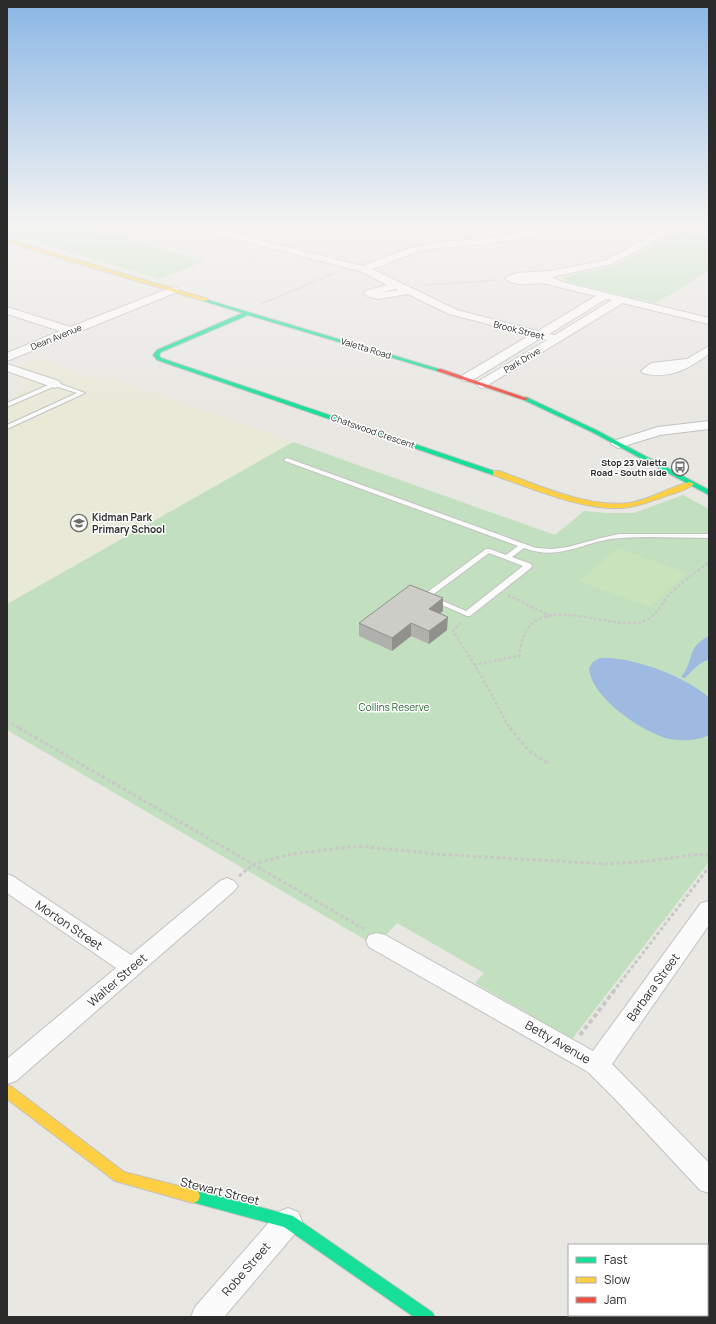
<svg xmlns="http://www.w3.org/2000/svg" width="716" height="1324" viewBox="0 0 716 1324" font-family="Manrope,sans-serif">
<style>
.education{fill:#e9e9d8}
.green{fill:#c2e0bf}
.pitch{fill:#c9e4bd}
.water{fill:#9ebae1}
.lines{fill:none;stroke-linecap:round;stroke-linejoin:round}
.lane-casing{stroke:#c2c2c1;stroke-width:2}
.street-casing{stroke:#c2c2c1;stroke-width:2}
.fast-casing{stroke:#c2c2c1;stroke-width:2}
.slow-casing{stroke:#c2c2c1;stroke-width:2}
.jam-casing{stroke:#c2c2c1;stroke-width:2}
.path-far3{stroke:#c8c8c7;stroke-width:1.5;stroke-dasharray:2 1;stroke-linecap:butt}
.path-far2{stroke:#c8c8c7;stroke-width:2.5;stroke-dasharray:3 2;stroke-linecap:butt}
.path-far1{stroke:#c8c8c7;stroke-width:3;stroke-dasharray:3.5 2.5;stroke-linecap:butt}
.path{stroke:#c8c8c7;stroke-width:4;stroke-dasharray:4.5 3;stroke-linecap:butt}
.lane{fill:#fcfbfb;fill-rule:evenodd}
.street{fill:#fcfbfb;fill-rule:evenodd}
.fast{fill:#16e098;fill-rule:evenodd}
.slow{fill:#ffcf43;fill-rule:evenodd}
.jam{fill:#f24e42;fill-rule:evenodd}
.wall{fill:#b0b0ac}
.shaded-wall{fill:#90908c}
.building{fill:#cdcdc8;stroke:#90908c}
.labels{text-anchor:middle;dominant-baseline:central;stroke-width:3;stroke-linejoin:round;paint-order:stroke}
.far-street-label{font-size:9px;fill:#2b2b2b;stroke:#fff}
.far-poi-label{font-size:9px;font-weight:bold;fill:#2b2b2b;stroke:#fff;text-anchor:end}
.poi-label{font-size:10px;font-weight:bold;fill:#2b2b2b;stroke:#fff;text-anchor:start}
.park-label{font-size:10px;fill:#235f2a;stroke:#fff}
.near-street-label{font-size:12px;fill:#2b2b2b;stroke:#fff}
</style>
<rect width="100%" height="100%" fill="#e8e7e2"/>
<!-- education -->
<path class="education" d="M36 358 98 380 106 376 293 442 7 604V399L30 388 9 370Z"/>
<!-- green -->
<g class="green">
<path d="M7 224H73L205 261 160 279 7 233Z"/>
<path d="M687 231 709 236V271L656 303 567 282 564 278 568 276 614 266 678 232Z"/>
<path d="M293 442 555 535 584 511 607 513H634L683 495 709 509V862L572 1039 475 983 484 973 397 923 376 946 7 730V604Z"/>
</g>
<!-- pitch -->
<path class="pitch" d="M618 548 686 573 650 607 579 581Z"/>
<!-- water -->
<g class="water">
<path d="M709 636V660C700 661 691 672 685 678L681 677C695 661 685 648 709 636Z"/>
<path d="M600 658C631 656 687 677 709 698V735C698 741 681 741 669 739 642 732 591 698 589 668L593 662Z"/>
</g>
<g class="lines">
<!-- lane casing -->
<g class="lane-casing">
<g id="lane">
<path d="M55 382 85 393 7 429V425L77 393 55 386 7 407V403Z"/>
<path d="M287 458 536 548 552 549 568 547 601 538 619 534H709V538C680 538 649 536 620 538 585 540 561 562 524 548L512 557 531 564 532 566 531 568 470 616H467L422 596 486 549H490L506 555 518 546 285 461 284 460ZM489 553 523 566 466 611 431 596Z"/>
</g>
</g>
<!-- street casing -->
<g class="street-casing">
<g id="street">
<path d="M182 224H197L362 266 407 249 427 244 504 236 532 229 544 224H555C542 244 452 245 427 250 408 254 390 263 372 269L457 310 538 331 596 296 554 286C540 278 517 291 505 278L516 273 550 271 606 260 667 227 662 224H677L709 231V237L676 229 612 264 552 277 562 282 709 318V324L623 303 483 388 479 387 477 384 479 381 547 340 541 338 471 381H463L461 378 463 375 530 335 449 314 408 294 378 299 369 297 364 293 365 291 387 285 360 271 184 226ZM396 289 399 290 379 293ZM606 299 612 300 555 335 549 334Z"/>
<path d="M173 287 177 288 178 290 177 292 7 361V353L60 331 7 314V307L70 327Z"/>
<path d="M709 346V354C688 369 669 380 643 373L641 371 651 363 687 359Z"/>
<path d="M7 364 59 381 61 384 55 388 7 371Z"/>
<path d="M709 421V429L660 435 618 448 611 444 613 441 658 427Z"/>
<path d="M7 874 14 877 131 955 220 881 227 878 234 881 238 886 234 891 16 1081 7 1084V1059L116 968 7 893Z"/>
<path d="M709 901V925L612 1064 709 1163V1193L700 1190 616 1100 588 1072 369 947 366 941 369 935 377 933 385 935 593 1051 701 903Z"/>
<path d="M288 1208 298 1212 302 1221 298 1230 224 1317H191L195 1307 278 1212Z"/>
</g>
</g>
<!-- fast casing -->
<g class="fast-casing">
<g id="fast">
<path d="M204 299 442 370 437 371 248 315 161 352 159 355 161 358 500 473 499 475H493L157 360 153 355 157 350 243 313 204 301Z"/>
<path d="M526 397 596 430 709 490V495L592 432 524 400V398Z"/>
<path d="M193 1189 293 1216 432 1312 435 1317H414L284 1227 188 1201 186 1196 188 1191Z"/>
</g>
</g>
<!-- slow casing -->
<g class="slow-casing">
<g id="slow">
<path d="M7 239 208 299 209 300 204 301 7 242Z"/>
<path d="M493 471H499C538 485 587 508 629 503 650 500 669 487 690 482L694 484C687 490 674 493 666 496 654 500 642 505 630 507 589 514 532 488 493 475Z"/>
<path d="M7 1085 12 1087 124 1172 198 1191 200 1196 198 1201 193 1203 115 1181 7 1099Z"/>
</g>
</g>
<!-- jam casing -->
<g class="jam-casing">
<path id="jam" d="M437 369H441L529 399 524 400 437 371Z"/>
</g>
<!-- path-far3 -->
<g class="path-far3">
<path d="M17 231 22 224"/>
<path d="M300 241 334 226"/>
<path d="M709 267V269"/>
<path d="M426 285 498 280"/>
<path d="M262 304 334 273"/>
</g>
<!-- path-far2 -->
<g class="path-far2">
<path d="M508 595 550 616"/>
<path d="M461 622 453 631 482 677 510 729"/>
<path d="M474 665 519 656C521 647 522 637 527 630 549 595 612 632 644 621 654 618 659 608 665 600 677 585 694 574 709 562"/>
<path d="M7 721 21 729"/>
</g>
<!-- path-far1 -->
<g class="path-far1">
<path d="M19 728 366 930"/>
<path d="M510 728 528 750 549 764"/>
<path d="M239 876 254 864 292 854 358 846 436 854 606 864 650 861 699 854 709 856"/>
<path d="M613 992 709 867"/>
</g>
<!-- path -->
<path class="path" d="M580 1035 614 991"/>
<!-- lane -->
<use href="#lane" class="lane"/>
<!-- street -->
<use href="#street" class="street"/>
<!-- fast -->
<use href="#fast" class="fast"/>
<!-- slow -->
<use href="#slow" class="slow"/>
<!-- jam -->
<use href="#jam" class="jam"/>
</g>
<!-- wall -->
<path class="wall" d="M443 598V611L440 613 447 630 429 644 411 636 392 651 359 636V623Z"/>
<!-- shaded-wall -->
<g class="shaded-wall">
<path d="M443 598V611L428 622 429 609Z"/>
<path d="M448 617 447 630 429 644V631Z"/>
<path d="M411 623V636L392 651V638Z"/>
</g>
<!-- building -->
<path class="building" d="M410 585 443 598 429 609 448 617 429 631 411 623 392 638 359 623Z"/>
<!-- sky -->
<linearGradient id="sky" x2="0" y2="1"><stop stop-color="#8ab6e5"/><stop offset="0.55" stop-color="#f5f4f2"/><stop offset="1" stop-color="#f5f4f2" stop-opacity="0"/></linearGradient>
<rect width="716" height="409" fill="url(#sky)"/>
<!-- icons -->
<defs>
<g id="bus-ring" transform="scale(0.9)"><circle r="9.5" fill="#fff" stroke="#6d6d6b" stroke-width="1.5"/><path d="M-5-6H5V4H4V6H2V4H-2V6H-4V4H-5ZM-3.5-4V0h7V-4ZM-3.5 1.2v1.5H-2V1.2ZM2 1.2v1.5H3.5V1.2Z" fill="#6d6d6b"/></g>
<g id="school-ring" transform="scale(0.9)"><circle r="9.5" fill="#fff" stroke="#6d6d6b" stroke-width="1.5"/><path d="M0-5L7-2L0 1L-7-2ZM-4 1L0 2.5L4 1V4Q0 6-4 4Z" fill="#6d6d6b"/></g>
</defs>
<g fill-rule="evenodd">
<use href="#bus-ring" x="680" y="467"/>
<use href="#school-ring" x="79" y="523"/>
</g>
<g class="labels">
<!-- far-street labels -->
<g class="far-street-label">
<text transform="translate(519 330) rotate(14)">Brook Street</text>
<text transform="translate(56 337) rotate(-22)">Dean Avenue</text>
<text transform="translate(366 348) rotate(17)">Valetta Road</text>
<text transform="translate(522 360) rotate(-31)">Park Drive</text>
<text transform="translate(373 431) rotate(19)">Chatswood Crescent</text>
</g>
<!-- far-poi labels -->
<g class="far-poi-label">
<text x="667" y="462">Stop 23 Valetta<tspan x="667" dy="10">Road - South side</tspan></text>
</g>
<!-- poi labels -->
<g class="poi-label">
<text x="92" y="517">Kidman Park<tspan x="92" dy="12">Primary School</tspan></text>
</g>
<!-- park labels -->
<g class="park-label">
<text x="394" y="707">Collins Reserve</text>
</g>
<!-- near-street labels -->
<g class="near-street-label">
<text transform="translate(69 925) rotate(34)">Morton Street</text>
<text transform="translate(117 980) rotate(-41)">Walter Street</text>
<text transform="translate(653 987) rotate(-54)">Barbara Street</text>
<text transform="translate(558 1042) rotate(30)">Betty Avenue</text>
<text transform="translate(220 1191) rotate(14)">Stewart Street</text>
<text transform="translate(246 1269) rotate(-49)">Robe Street</text>
</g>
</g>
<!-- border -->
<rect width="716" height="1324" fill="none" stroke="#2b2b2b" stroke-width="16"/>
<!-- legend -->
<rect x="568" y="1244" width="140" height="72" fill="#ffffff" stroke="#aaaaaa"/>
<rect x="576" y="1257" width="20" height="6" fill="#16e098" stroke="#aaaaaa"/>
<text x="604" y="1264" font-size="12" fill="#2b2b2b">Fast</text>
<rect x="576" y="1277" width="20" height="6" fill="#ffcf43" stroke="#aaaaaa"/>
<text x="604" y="1284" font-size="12" fill="#2b2b2b">Slow</text>
<rect x="576" y="1297" width="20" height="6" fill="#f24e42" stroke="#aaaaaa"/>
<text x="604" y="1304" font-size="12" fill="#2b2b2b">Jam</text>
</svg>
